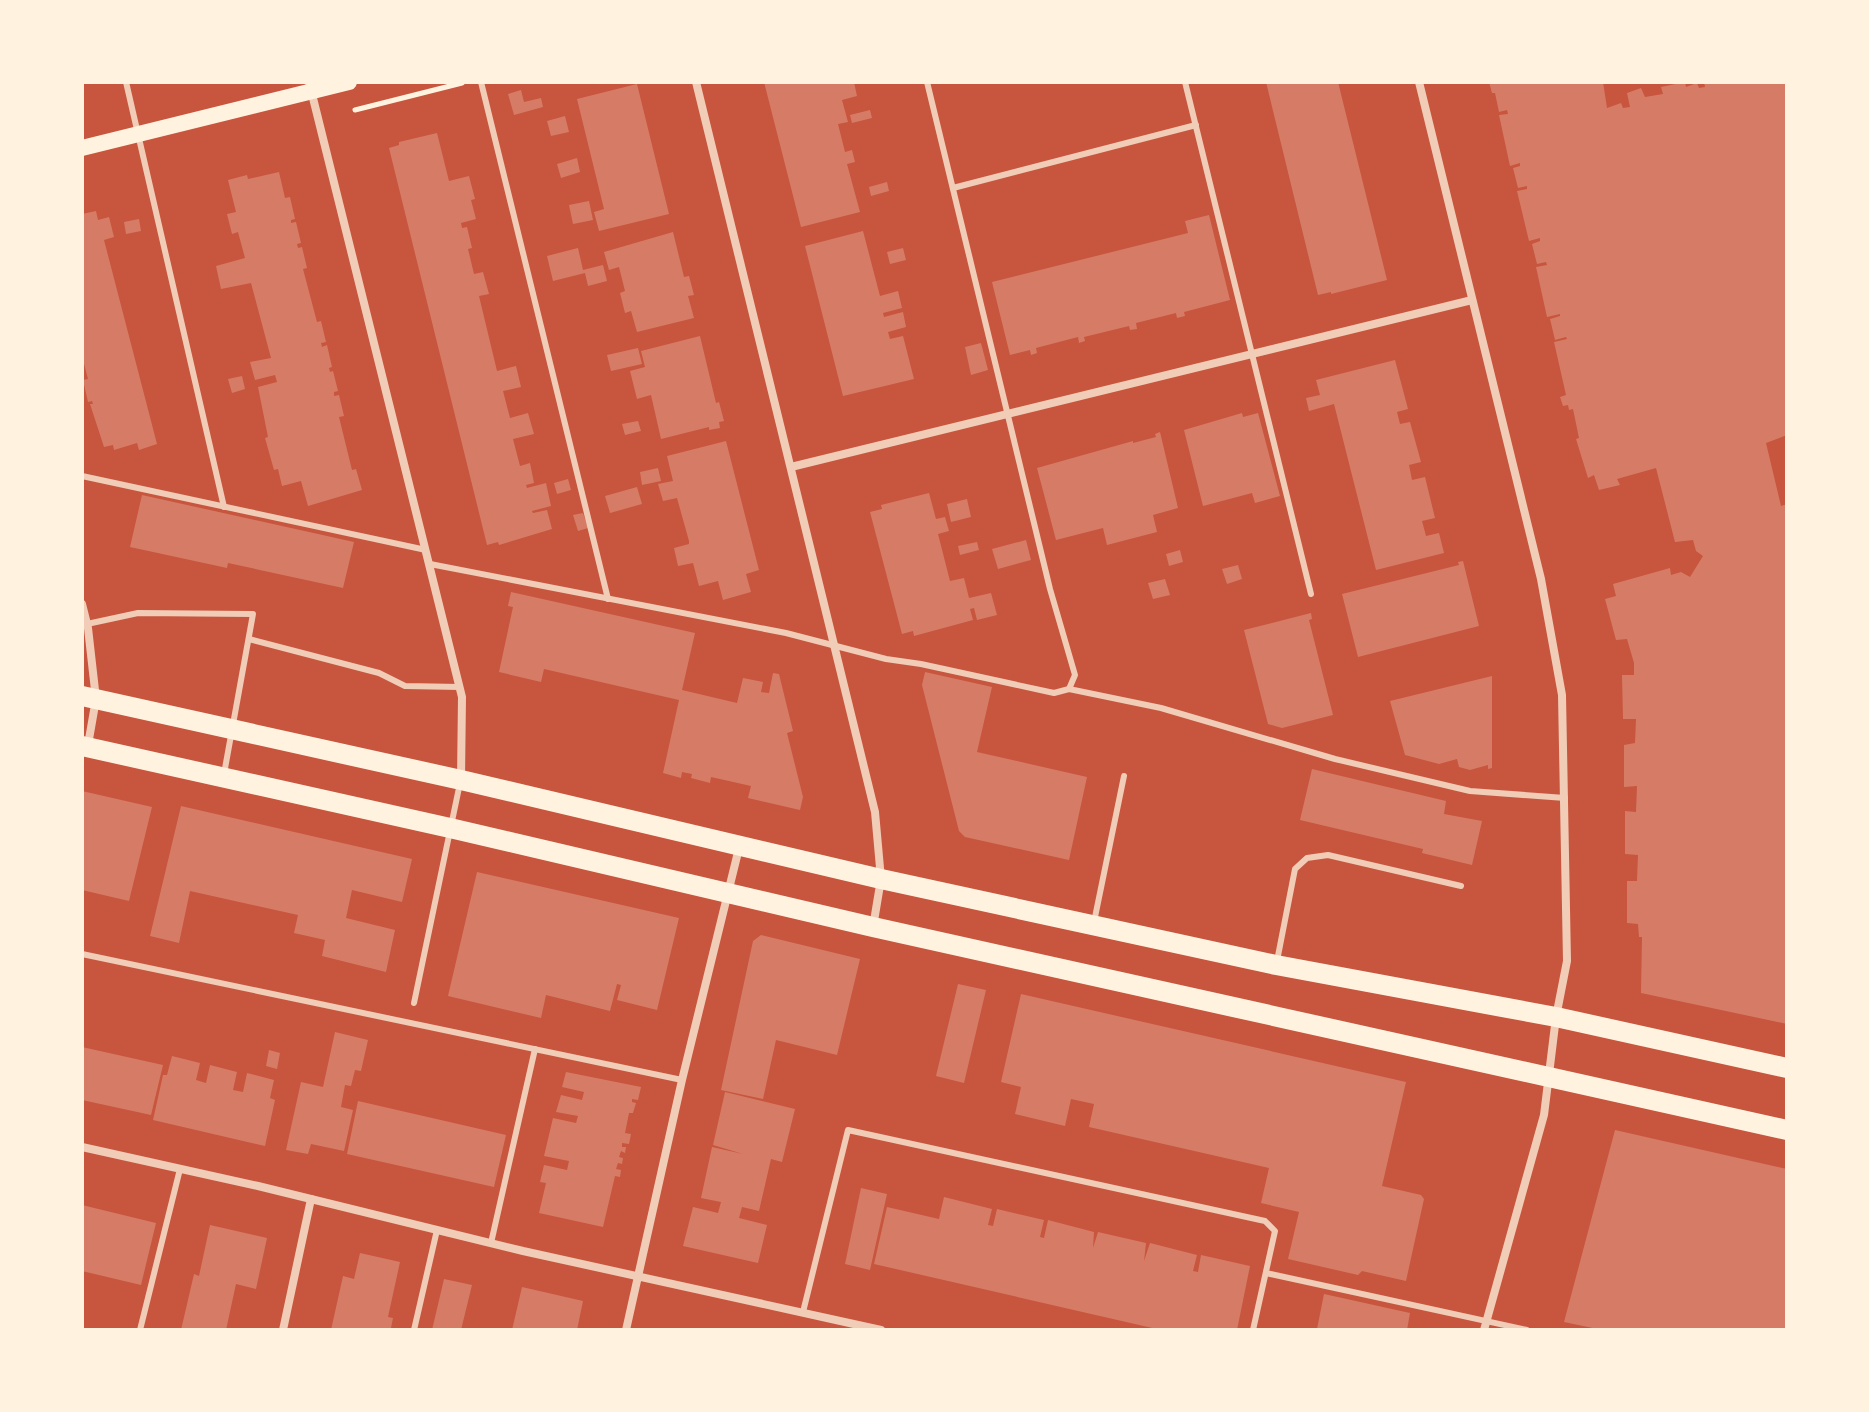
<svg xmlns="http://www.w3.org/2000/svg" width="1869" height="1412" viewBox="0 0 1869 1412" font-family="'Sofia Sans Condensed',sans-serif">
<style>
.building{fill:#d67c66}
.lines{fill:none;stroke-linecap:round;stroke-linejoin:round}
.path{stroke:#fff3e0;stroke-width:5}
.service{stroke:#f1ccb7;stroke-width:6}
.minor{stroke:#f1ccb7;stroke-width:8}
.secondary{stroke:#fff3e0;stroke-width:16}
.primary{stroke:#fff3e0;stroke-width:20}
</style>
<rect width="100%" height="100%" fill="#c8553d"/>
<!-- building -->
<g class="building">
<path d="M764 82H854L857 96 842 100 848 122 838 124 845 152 852 150 855 162 847 164 860 212 801 227Z"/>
<path d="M1266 82H1338L1387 280 1331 294V292L1318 295Z"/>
<path d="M1489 82H1603L1607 108 1621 103 1623 108 1630 107 1627 93 1641 88 1645 97 1663 94 1661 87 1685 82 1686 87 1697 83 1699 88 1705 87 1704 82H1787V435L1766 443 1781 506 1787 504V1024L1641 993 1642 937H1639L1638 924 1627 923V881H1637L1638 855 1625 854V811L1636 812 1637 786 1624 787V745L1635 743 1636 719H1623L1622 675H1634V663L1627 639 1616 640 1605 599 1616 596 1613 584 1670 568 1671 575 1681 572 1690 577 1703 556 1696 551 1693 540 1675 542 1656 468 1617 479 1620 485 1599 490 1594 475 1588 478 1576 439 1579 438 1573 409 1569 410 1568 405 1563 406 1560 397 1566 395 1554 342 1567 339 1566 337 1555 340 1550 319 1560 316V314L1547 317 1536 267 1547 265 1546 262 1537 264 1532 244 1540 241V238L1529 241 1517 191 1527 189V186L1518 188 1513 168 1520 166V163L1510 166 1499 115 1508 114 1507 110 1499 112 1495 93H1492Z"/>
<path d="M637 84 669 214 599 231 594 212 604 209 577 99Z"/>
<path d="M521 90 524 102 541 98 543 107 514 115 508 94Z"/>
<path d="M870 110 872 118 852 123 850 115Z"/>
<path d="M565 116 569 132 551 136 547 121Z"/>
<path d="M437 133 449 181 469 176 475 199 471 200 476 219 461 223 462 228 467 227 472 248 468 249 474 274 483 272 489 294 479 296 497 371 516 366 521 387 503 391 510 418 528 413 534 434 513 439 520 466 530 463 534 483 526 485 527 488 546 483 551 506 532 511 533 513 547 510 552 529 499 545 498 542 487 545 389 148 399 145V142Z"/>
<path d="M577 158 580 172 561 178 557 164Z"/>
<path d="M279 172 285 198 290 197 295 219 291 220V223L296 222 301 243 297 244 298 248 302 247 307 268 303 269 317 322 321 321 326 342 321 343 322 347 327 345 332 367 329 368 330 372 333 371 338 391 334 392V396L339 395 344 416 339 417 352 470 356 469 362 490 308 506 301 481 282 486 278 469 274 470 265 438 268 437 258 387 277 382 275 375 255 380 250 362 271 358 251 283 221 289 216 266 245 258 238 232 232 234 227 214 236 212 228 180 247 175 248 179Z"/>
<path d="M887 182 889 191 871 196 869 187Z"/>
<path d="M589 201 593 220 573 224 569 205Z"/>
<path d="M96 211 98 220 109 217 114 237 104 240 157 444 139 450 137 443 114 450 113 445 104 447 90 404H93L92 401 88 402 83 380 88 379 82 356V214Z"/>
<path d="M1209 215 1230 300 1184 312 1185 316 1177 318 1176 313 1136 323 1137 329 1130 330 1129 326 1084 337 1085 341 1079 343 1078 337 1036 348 1037 353 1031 355 1030 350 1010 355 992 282 1188 233 1185 221Z"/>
<path d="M139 219 141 231 126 234 124 222Z"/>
<path d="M863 231 880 296 898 291 902 308 883 313 884 317 903 312 906 327 888 332 890 339 903 336 914 379 843 396 805 246Z"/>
<path d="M673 232 684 277 689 276 694 295 688 296 694 318 637 332 631 311 625 313 620 293 625 291 619 267 609 270 604 252Z"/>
<path d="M578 248 583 270 603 265 607 281 588 286 585 273 553 281 547 256Z"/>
<path d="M903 248 906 260 890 264 887 252Z"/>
<path d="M700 336 716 403 719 402 724 421 719 422 720 428 709 430V427L661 439 651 395 637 399 630 371 645 367 641 351Z"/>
<path d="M981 343 988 370 971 375 965 347Z"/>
<path d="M638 348 642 364 611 371 607 355Z"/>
<path d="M1395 360 1408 409 1397 412 1400 424 1410 422 1421 462 1409 465 1412 480 1425 477 1435 518 1422 521 1426 536 1439 533 1444 553 1376 570 1334 404 1309 411 1306 398 1320 395 1316 380Z"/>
<path d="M242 376 245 389 232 393 228 379Z"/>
<path d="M1242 413 1243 417 1258 413 1280 496 1255 503 1252 493 1203 506 1184 430Z"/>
<path d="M638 421 641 431 625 435 622 424Z"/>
<path d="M1160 432 1178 508 1153 515 1157 532 1107 545 1103 528 1056 540 1037 468 1133 441V443L1156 437 1155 434Z"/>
<path d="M726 441 759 570 746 574 751 592 723 600 718 581 699 586 693 563 678 566 674 548 689 544V541L677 498 663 501 658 484 673 481 667 456Z"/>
<path d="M658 468 661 481 642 485 640 472Z"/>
<path d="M568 479 571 490 557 494 554 483Z"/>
<path d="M637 487 642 504 610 513 605 496Z"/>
<path d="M929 493 936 519 945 517 949 531 938 534 950 581 964 578 969 598 991 593 997 615 977 620 974 608 970 609 973 620 914 636 913 631 902 634 870 512 882 509 881 505Z"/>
<path d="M142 495 354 542 343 588 228 563 227 568 130 547Z"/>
<path d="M967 499 971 517 951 522 947 504Z"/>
<path d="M583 513 588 528 578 531 573 515Z"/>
<path d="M1026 540 1031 560 998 569 992 549Z"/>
<path d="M977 542 979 550 960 555 958 546Z"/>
<path d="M1180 550 1183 562 1169 566 1166 554Z"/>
<path d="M1463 561 1479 626 1358 657 1342 594 1459 565 1458 562Z"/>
<path d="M1238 565 1242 579 1227 584 1222 569Z"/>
<path d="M1165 579 1170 595 1153 599 1148 583Z"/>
<path d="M511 592 695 633 682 690 737 703 743 678 763 682 761 692 769 693 773 673 779 674 793 731 787 733 803 797 800 810 748 798 751 786 711 777 710 783 691 778 692 774 682 772 681 778 663 773 679 700 544 669 541 682 499 672 513 607 508 606Z"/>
<path d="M1311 613 1312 619 1309 620 1333 715 1282 728 1268 724 1244 630Z"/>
<path d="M925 672 992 687 977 752 1087 777 1069 860 965 837 959 831 922 685Z"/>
<path d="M1492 676V768L1488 769V765L1470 770 1459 767 1457 759 1439 764 1405 755 1390 701Z"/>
<path d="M1312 769 1446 801 1444 814 1482 821 1472 865 1422 853 1423 849 1300 820Z"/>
<path d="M82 791 152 807 129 901 82 890Z"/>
<path d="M181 806 412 859 402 902 352 890 346 918 395 930 386 972 322 956 325 940 294 933 298 915 190 891 179 943 150 936Z"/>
<path d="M477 872 679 918 657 1010 617 1000 621 985 617 984 610 1011 546 995 541 1018 448 996Z"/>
<path d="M761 935 860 959 837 1055 776 1040 763 1099 721 1090 753 941Z"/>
<path d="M958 984 986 990 964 1083 936 1076Z"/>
<path d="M1021 994 1406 1082 1382 1186 1421 1195 1424 1199 1406 1281 1362 1271 1358 1275 1288 1259 1299 1212 1261 1203 1269 1168 1089 1127 1094 1104 1071 1099 1065 1126 1015 1114 1021 1087 1001 1082Z"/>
<path d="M335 1032 368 1040 361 1071 355 1070 351 1086 345 1085 341 1107 353 1110 344 1151 311 1144 308 1154 286 1150 301 1082 323 1087Z"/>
<path d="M82 1047 163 1065 151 1115 82 1100Z"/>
<path d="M269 1050 280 1053 277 1069 266 1066Z"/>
<path d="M172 1056 200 1063 196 1080 206 1083 210 1065 237 1072 233 1090 243 1092 247 1073 274 1080 270 1098 275 1100 265 1146 153 1120 163 1075H167Z"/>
<path d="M566 1072 641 1087 638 1100 632 1099V1102L636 1103 633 1113H629L625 1133 631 1134 629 1144 622 1143V1147H626L625 1153 621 1151 619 1157 623 1158 622 1164 618 1163 616 1169 621 1170 620 1177 615 1176 603 1227 539 1213 546 1183 540 1182 544 1165 567 1170 569 1161 544 1156 553 1118 576 1123 578 1116 556 1112 561 1095 582 1100 584 1092 562 1087Z"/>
<path d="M725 1092 795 1109 782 1162 771 1159 759 1211 742 1207 739 1218 767 1225 758 1263 683 1246 693 1207 718 1213 721 1202 701 1198 712 1147 743 1154 713 1145Z"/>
<path d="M358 1101 506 1135 494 1187 347 1154Z"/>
<path d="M1615 1130 1787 1169V1330H1602L1564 1322Z"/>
<path d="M861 1188 887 1194 870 1270 845 1264Z"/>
<path d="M944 1197 992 1209 988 1225 993 1226 997 1209 1044 1220 1040 1237 1044 1238 1048 1220 1094 1232 1093 1248 1098 1232 1146 1243 1144 1261 1150 1243 1197 1255 1193 1271 1198 1272 1201 1255 1250 1266 1237 1330H1161L874 1264 887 1207 939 1219Z"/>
<path d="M82 1205 156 1223 141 1285 82 1271Z"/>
<path d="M210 1225 267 1238 256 1289 236 1284 226 1330H181L194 1274 199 1276Z"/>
<path d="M360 1253 400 1262 388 1317 393 1318 391 1328 331 1330 343 1276 354 1279Z"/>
<path d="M444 1279 472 1285 461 1330H432Z"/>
<path d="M522 1287 583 1301 577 1330H512Z"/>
<path d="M1324 1294 1410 1313 1407 1330 1317 1329Z"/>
</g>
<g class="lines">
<!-- path -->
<path class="path" d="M355 110 462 83"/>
<!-- service -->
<g class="service">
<path d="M126 82 224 507"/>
<path d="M481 82 608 599"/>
<path d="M1185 82 1311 594"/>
<path d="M953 188 1196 125"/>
<path d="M82 476 426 550"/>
<path d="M430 564 786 633 886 659 921 664 1054 693 1069 689 1075 675 1050 589 927 82"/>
<path d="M87 624 138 613 253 614 224 774"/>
<path d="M249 639 379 673 405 686 460 687"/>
<path d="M1069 689 1161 708 1335 759 1470 791 1565 798"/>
<path d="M1094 922 1124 776"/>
<path d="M82 954 682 1080"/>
<path d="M1277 961 1295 869 1307 858 1328 855 1461 886"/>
<path d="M414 1003 460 783"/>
<path d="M491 1243 535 1049"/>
<path d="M1266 1273 1527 1330"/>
<path d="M803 1312 848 1130 1265 1221 1275 1231 1253 1330"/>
<path d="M140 1330 180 1169"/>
<path d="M414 1330 437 1230"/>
</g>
<!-- minor -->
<g class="minor">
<path d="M309 82 462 697 461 779"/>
<path d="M696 82 875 812 881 879 873 927"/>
<path d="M1419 82 1541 579 1562 695 1567 961 1556 1017 1544 1115 1484 1330"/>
<path d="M791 467 1472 300"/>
<path d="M82 604 88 628 96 699 88 745"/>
<path d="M82 1147 258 1186 523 1251 881 1330"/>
<path d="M283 1330 311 1199"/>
<path d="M626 1330 682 1080 739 848"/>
</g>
<!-- secondary -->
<path class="secondary" d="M82 148 349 82"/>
<!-- primary -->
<g class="primary">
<path d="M82 696 461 780 881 879 1276 965 1556 1017 1787 1068"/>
<path d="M82 746 450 828 873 927 1787 1130"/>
</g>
</g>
<!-- border -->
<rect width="1869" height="1412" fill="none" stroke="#fff3e0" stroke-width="168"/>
</svg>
